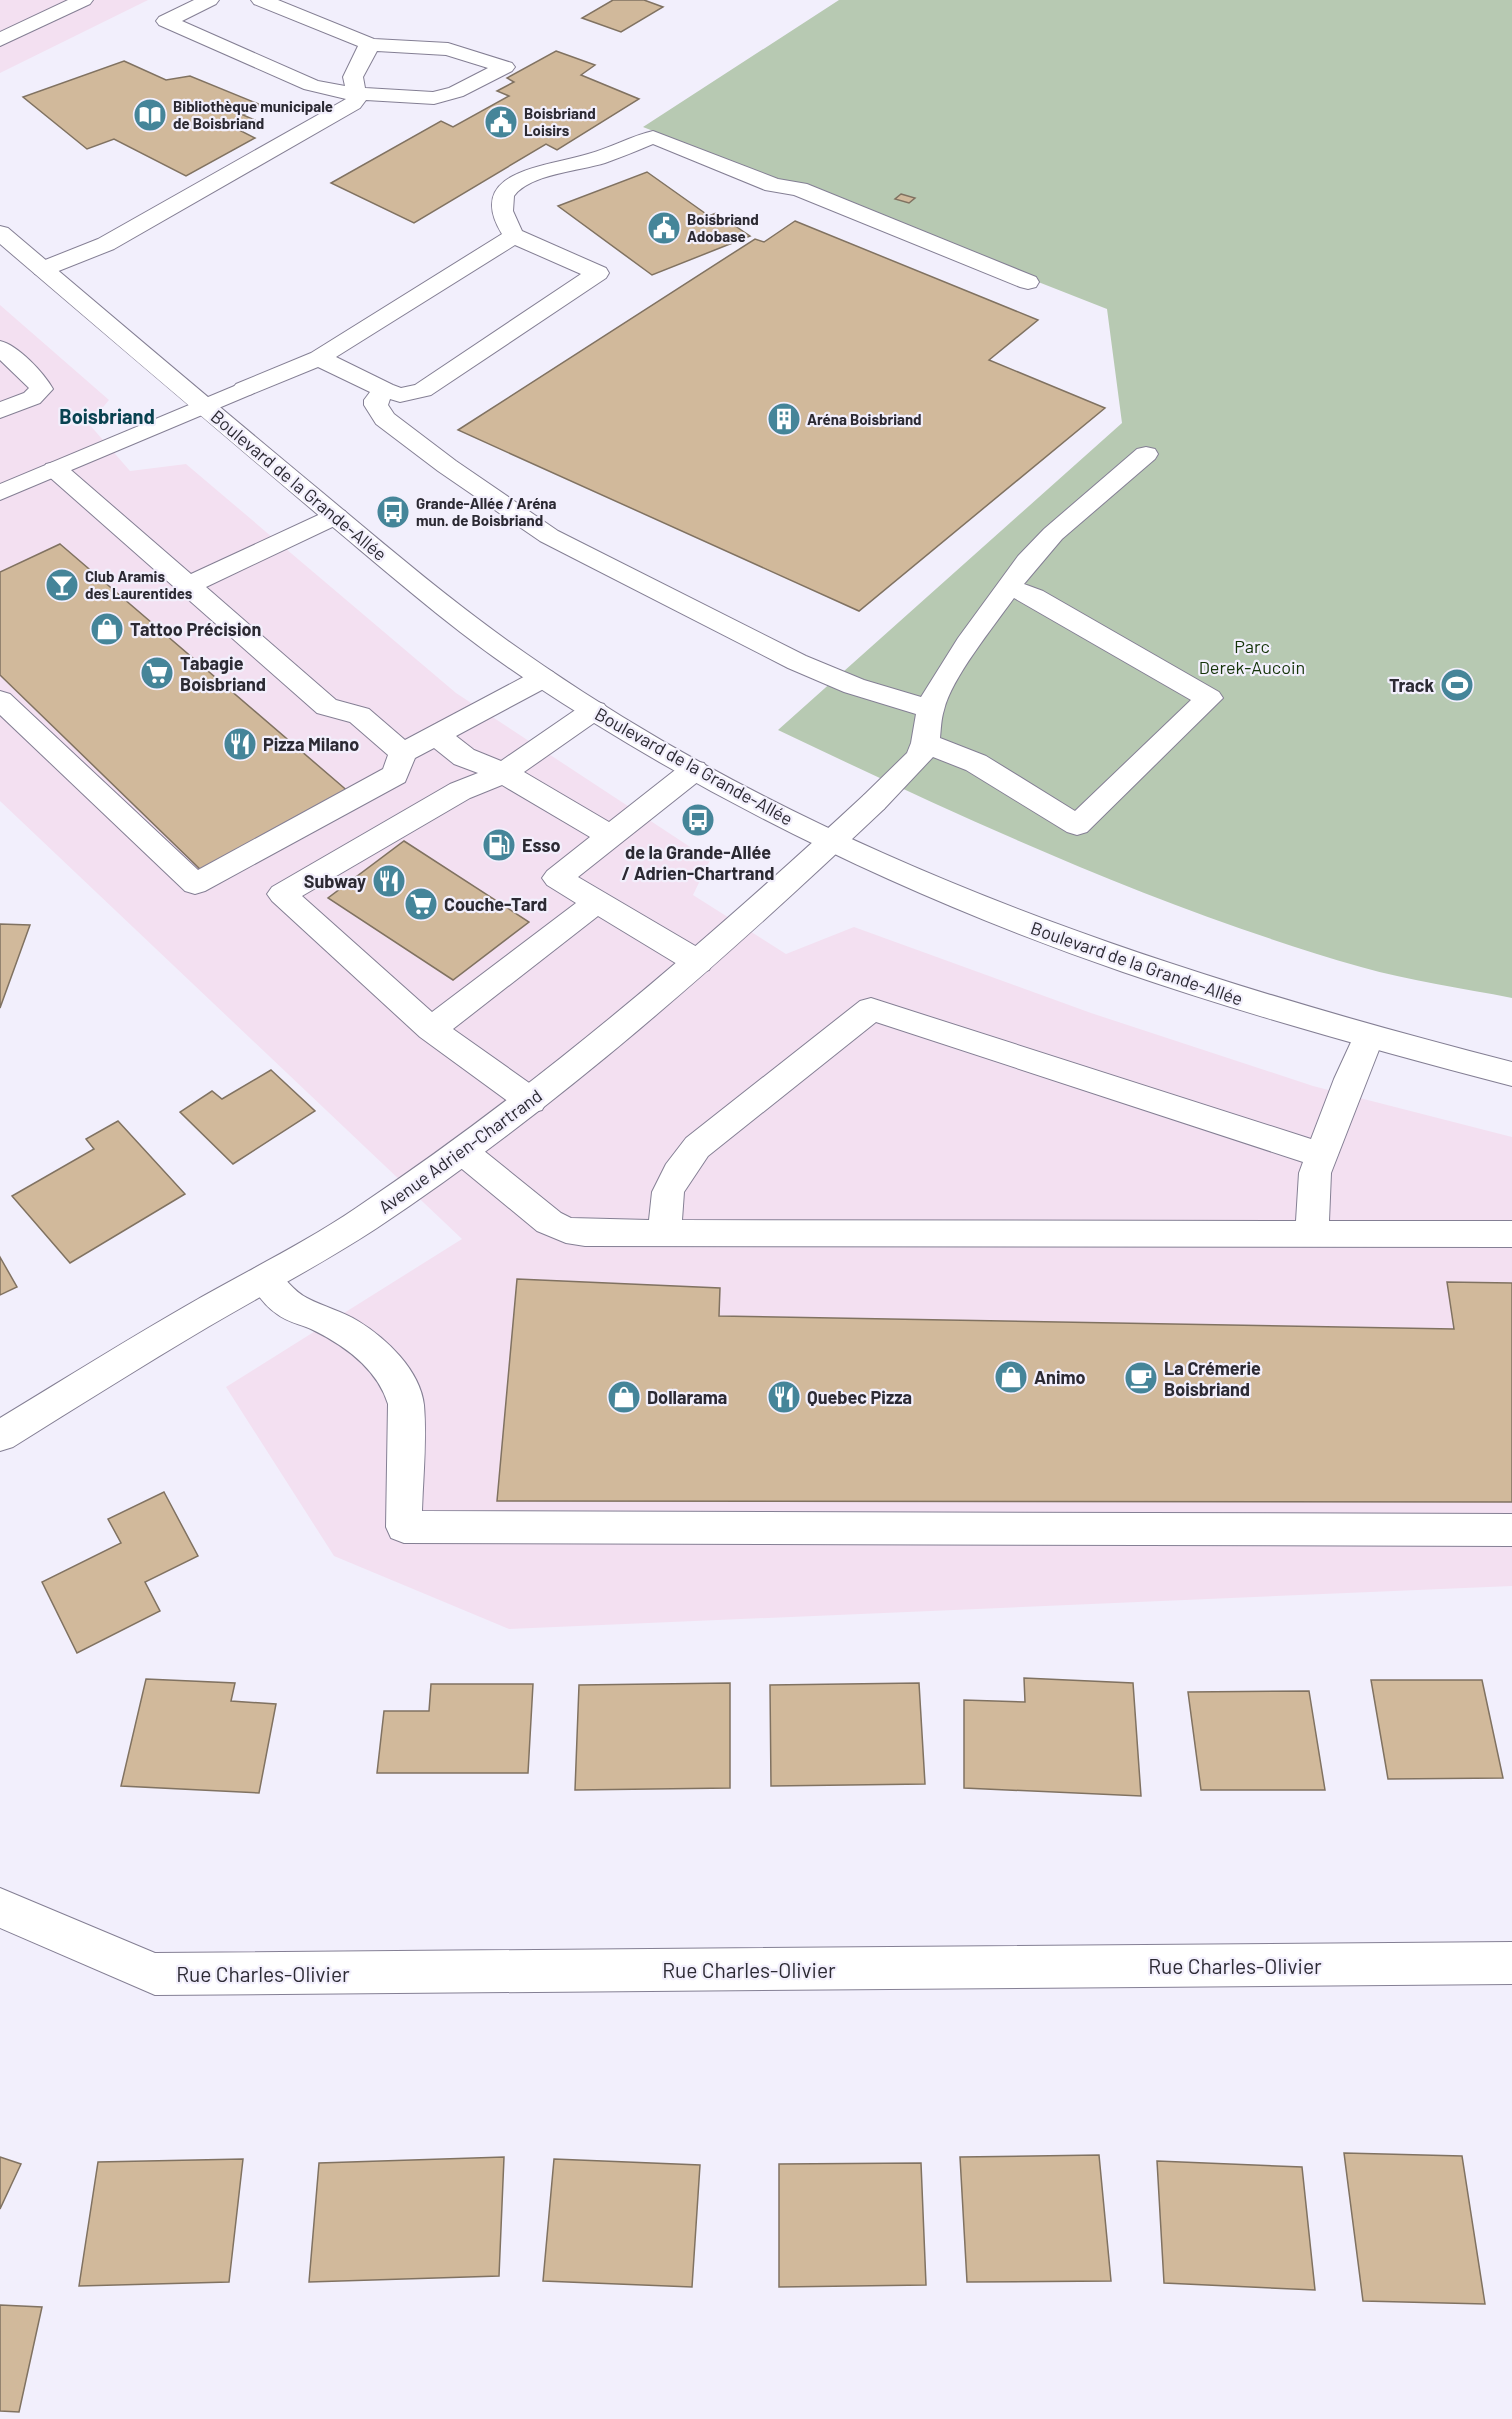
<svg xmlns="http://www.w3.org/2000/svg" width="1512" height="2419" viewBox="0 0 1512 2419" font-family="Barlow,sans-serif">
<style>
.commercial{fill:#f3e0f1}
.green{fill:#b7c9b2}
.building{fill:#d1b99b;stroke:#807261;stroke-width:1.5}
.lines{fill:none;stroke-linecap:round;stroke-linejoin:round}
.lane-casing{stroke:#847f94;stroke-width:2}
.street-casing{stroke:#847f94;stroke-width:2}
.secondary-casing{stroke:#847f94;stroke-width:2}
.lane{fill:#fff;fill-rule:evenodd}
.street{fill:#fff;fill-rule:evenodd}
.secondary{fill:#fff;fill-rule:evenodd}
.labels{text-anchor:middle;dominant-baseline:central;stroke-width:4.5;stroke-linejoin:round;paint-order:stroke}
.far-poi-label{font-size:15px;font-weight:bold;fill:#2c2a33;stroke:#f2effc;text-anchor:start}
.street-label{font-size:18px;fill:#2c2a33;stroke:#f2effc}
.poi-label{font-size:18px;font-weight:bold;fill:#2c2a33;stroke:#f2effc;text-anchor:start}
.park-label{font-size:18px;fill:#133307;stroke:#f2effc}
.far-district-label{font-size:20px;font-weight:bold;fill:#084250;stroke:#f2effc}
.near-street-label{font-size:21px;fill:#2c2a33;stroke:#f2effc}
</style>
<rect width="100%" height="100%" fill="#f2effc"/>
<!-- commercial -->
<g class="commercial">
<path d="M0 0H148L0 73Z"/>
<path d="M0 305 109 400 89 424 130 471 186 464 456 693 710 860 693 895 786 954 854 927 1091 1013 1313 1086 1512 1137V1586L509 1629 334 1556 226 1387 462 1239 0 801Z"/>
</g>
<!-- green -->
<path class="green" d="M839 0H1512V998C1462 988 1410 981 1361 967 1159 909 967 820 778 730L1122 423 1107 309 643 127Z"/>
<!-- building -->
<g class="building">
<path d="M613 0H644L663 7 621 32 582 18Z"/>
<path d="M556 51 595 65 581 75 639 99 557 150 546 144 414 223 331 183 441 121 453 127 509 96 497 91 514 82 507 78Z"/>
<path d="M124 61 166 80 190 76 261 105 243 115 257 121 241 131 255 138 186 176 114 139 87 149 23 97Z"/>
<path d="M647 172 709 216 716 213 750 236 652 275 558 206Z"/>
<path d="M901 194 915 198 909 203 895 199Z"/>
<path d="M795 221 1038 320 989 360 1105 408 859 611 458 430 755 239 764 242Z"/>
<path d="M60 544 350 793 203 872 0 675V572Z"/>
<path d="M404 841 529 922 453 980 328 898Z"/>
<path d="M0 924 30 925 0 1008Z"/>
<path d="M271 1070 315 1111 233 1164 180 1112 212 1091 222 1099Z"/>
<path d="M118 1121 185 1194 70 1263 12 1196 94 1149 86 1139Z"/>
<path d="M0 1257 17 1287 0 1295Z"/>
<path d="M517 1279 720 1288 719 1316 1454 1329 1447 1282 1512 1283V1502L497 1501Z"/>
<path d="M164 1492 198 1556 145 1582 160 1611 77 1653 42 1582 121 1543 108 1519Z"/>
<path d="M1024 1678 1133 1683 1141 1796 964 1788V1700L1025 1702Z"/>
<path d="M146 1679 235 1683 231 1701 276 1704 259 1793 121 1786Z"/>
<path d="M1371 1680H1482L1503 1778 1388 1779Z"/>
<path d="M730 1683V1788L575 1790 579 1685Z"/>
<path d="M919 1683 925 1784 771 1786 770 1685Z"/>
<path d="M431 1684H533L528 1773H377L384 1711H429Z"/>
<path d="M1309 1691 1325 1790H1201L1188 1692Z"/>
<path d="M1344 2153 1462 2156 1485 2304 1363 2301Z"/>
<path d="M1099 2155 1111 2281 967 2282 960 2157Z"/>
<path d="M0 2157 21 2164 0 2209Z"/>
<path d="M504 2157 499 2276 309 2282 319 2163Z"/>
<path d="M243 2159 229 2282 79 2286 98 2162Z"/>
<path d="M554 2159 700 2165 692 2287 543 2281Z"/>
<path d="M1157 2161 1302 2167 1315 2290 1164 2283Z"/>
<path d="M921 2163 926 2285 779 2287V2164Z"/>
<path d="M0 2305 42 2307 19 2412 0 2411Z"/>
</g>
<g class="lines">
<!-- lane casing -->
<g class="lane-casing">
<g id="lane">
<path d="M68 0H93L90 4 0 46V32Z"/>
<path d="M194 0H219L216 4 182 21 318 81 345 86 343 77 358 46 254 4 251 0H278L374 39 448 43 512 63 515 67 512 71 463 96 434 104 366 100 360 108 114 249 51 274 43 276 35 274 32 269 35 264 98 239 346 99 304 89 159 25 156 21 159 17ZM377 51 446 55 488 68 449 88 433 92 365 88 363 77Z"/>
<path d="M653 131 778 179 807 184 1036 277 1039 282 1036 287 1028 289 1020 287 794 195 765 190 653 144C637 151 621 157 605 163 579 171 530 174 514 196L513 211 522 231 606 268 609 273 606 278 431 395 400 402 390 399 388 405 394 414 456 461 558 531 806 656 864 680 921 697 958 638 1018 556 1044 529 1137 449 1146 447 1155 449 1158 454 1155 459 1062 539 1024 584 1043 591 1219 692 1223 698 1087 832 1077 835 1067 832 966 770 933 757 884 809 874 812 864 809 860 802 864 795 907 753 911 743 916 714 844 692 788 668 540 541 438 471 376 424 364 405V400L370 392 318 367 252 394 244 396 236 394 232 389 236 384 311 353 502 234C463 170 547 167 588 154 610 148 631 136 653 131ZM515 245 581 274 415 385 401 388 393 385 336 357ZM1014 598 1191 700 1075 811 986 756 940 738C941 729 941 719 944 710 951 679 994 626 1014 598Z"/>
<path d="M0 341C18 345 44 373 53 389L40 403 0 418V402L24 393 29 388 0 360Z"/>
<path d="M55 462 64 464 191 574 327 511 336 508 345 511 349 516 345 521 206 587 336 700 369 709 405 740 533 672 543 669 553 672 557 678 553 684 456 736 474 750 501 761 584 704 594 701 604 704 608 710 604 716 524 772 609 822 684 763 694 761 704 763 708 770 704 777 578 877 709 954 713 962 709 970 698 973 687 970 598 916 453 1029 542 1092 547 1101 542 1110 531 1113 520 1110 420 1037 272 901 267 894 272 887 450 784 478 773 454 764 434 748 415 758 405 782 205 891 195 894 185 891 0 715V691L10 694 198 870 383 769 388 755 350 722 317 713 46 474 43 469 46 464ZM502 785 590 837 547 871 542 878 547 885 576 903 432 1012 302 896 470 798Z"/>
<path d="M871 998 1311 1139 1334 1079 1357 1029 1368 1025 1379 1029 1384 1037 1331 1173 1329 1221H1512V1247L585 1246 566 1243 537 1231 451 1160 446 1151 451 1142 462 1139 473 1142 561 1213 571 1218 649 1220 652 1192 666 1164 686 1138 860 1001ZM876 1022 1303 1162 1299 1173 1296 1221 682 1220 684 1192 708 1156Z"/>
<path d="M265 1265C284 1272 289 1289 307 1298 324 1307 342 1311 358 1321 386 1338 420 1370 424 1405 427 1440 423 1477 422 1511L1512 1514V1546L404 1543 391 1538 386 1527 388 1404C377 1368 344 1345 311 1329 300 1324 287 1322 277 1314 265 1306 255 1292 248 1279L253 1269Z"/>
</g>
</g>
<!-- street casing -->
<g class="street-casing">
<g id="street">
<path d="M244 382 252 384 256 389 252 394 0 500V484Z"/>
<path d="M874 792 884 795 888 802 884 809C724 960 560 1106 377 1228 322 1264 264 1294 208 1327 142 1366 77 1407 13 1447L0 1451V1418C66 1378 131 1337 198 1299 251 1269 306 1242 356 1208 538 1086 703 944 864 795Z"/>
<path d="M0 1888 155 1953 1512 1942V1984L155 1995 0 1928Z"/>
</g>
</g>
<!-- secondary casing -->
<g class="secondary-casing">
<path id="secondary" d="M0 226 8 228C113 317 218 406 323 493 395 553 466 614 544 666 835 865 1173 975 1512 1062V1086C1381 1052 1251 1016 1123 972 914 900 714 804 530 682 454 632 386 571 316 513 210 424 105 334 0 244Z"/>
</g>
<!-- lane -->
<use href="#lane" class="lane"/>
<!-- street -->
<use href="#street" class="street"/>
<!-- secondary -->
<use href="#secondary" class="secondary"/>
</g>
<!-- icons -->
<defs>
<g id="library-disc" transform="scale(1.725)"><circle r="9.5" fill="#458599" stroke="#f2effc"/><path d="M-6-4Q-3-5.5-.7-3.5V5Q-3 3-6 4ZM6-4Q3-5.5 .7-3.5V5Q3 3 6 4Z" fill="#fff"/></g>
<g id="civic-disc" transform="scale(1.725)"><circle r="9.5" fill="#458599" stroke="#f2effc"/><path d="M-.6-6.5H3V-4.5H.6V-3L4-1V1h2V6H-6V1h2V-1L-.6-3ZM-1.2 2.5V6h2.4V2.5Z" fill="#fff"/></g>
<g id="building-disc" transform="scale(1.725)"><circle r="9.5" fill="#458599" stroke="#f2effc"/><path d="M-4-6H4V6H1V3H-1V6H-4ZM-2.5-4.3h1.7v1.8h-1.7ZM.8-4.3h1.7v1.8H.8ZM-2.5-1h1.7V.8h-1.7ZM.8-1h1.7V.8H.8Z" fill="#fff"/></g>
<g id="bus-disc" transform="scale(1.725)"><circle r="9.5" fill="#458599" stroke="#f2effc"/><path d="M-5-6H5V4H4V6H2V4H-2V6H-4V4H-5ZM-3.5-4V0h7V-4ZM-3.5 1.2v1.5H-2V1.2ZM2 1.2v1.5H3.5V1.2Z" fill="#fff"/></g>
<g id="bar-disc" transform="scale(1.725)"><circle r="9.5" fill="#458599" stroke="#f2effc"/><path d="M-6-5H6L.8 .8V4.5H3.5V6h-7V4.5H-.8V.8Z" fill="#fff"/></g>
<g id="shop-disc" transform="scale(1.725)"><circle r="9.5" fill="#458599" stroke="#f2effc"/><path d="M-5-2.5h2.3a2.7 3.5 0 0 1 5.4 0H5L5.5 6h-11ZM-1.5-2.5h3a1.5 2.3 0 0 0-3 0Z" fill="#fff"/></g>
<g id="supermarket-disc" transform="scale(1.725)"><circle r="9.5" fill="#458599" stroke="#f2effc"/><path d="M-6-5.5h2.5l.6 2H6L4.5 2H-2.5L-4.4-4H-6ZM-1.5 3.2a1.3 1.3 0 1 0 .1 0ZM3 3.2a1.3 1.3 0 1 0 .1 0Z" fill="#fff"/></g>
<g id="stadium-disc" transform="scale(1.725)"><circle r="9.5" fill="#458599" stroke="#f2effc"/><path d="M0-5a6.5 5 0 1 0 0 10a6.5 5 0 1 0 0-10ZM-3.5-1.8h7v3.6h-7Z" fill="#fff"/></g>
<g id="restaurant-disc" transform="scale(1.725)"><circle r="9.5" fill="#458599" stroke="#f2effc"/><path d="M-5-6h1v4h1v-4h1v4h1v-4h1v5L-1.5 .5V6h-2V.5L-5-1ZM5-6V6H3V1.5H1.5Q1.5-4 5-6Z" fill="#fff"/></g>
<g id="fuel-disc" transform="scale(1.725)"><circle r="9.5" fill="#458599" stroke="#f2effc"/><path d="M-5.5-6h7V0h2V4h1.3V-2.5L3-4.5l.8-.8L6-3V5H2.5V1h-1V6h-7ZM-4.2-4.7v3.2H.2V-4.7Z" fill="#fff"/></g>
<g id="cafe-disc" transform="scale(1.725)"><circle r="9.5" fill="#458599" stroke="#f2effc"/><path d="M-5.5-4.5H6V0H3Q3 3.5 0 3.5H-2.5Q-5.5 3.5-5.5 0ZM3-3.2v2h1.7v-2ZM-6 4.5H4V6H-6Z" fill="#fff"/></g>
</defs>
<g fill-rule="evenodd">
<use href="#library-disc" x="150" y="115"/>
<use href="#civic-disc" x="501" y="122"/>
<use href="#civic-disc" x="664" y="228"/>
<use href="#building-disc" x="784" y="419"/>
<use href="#bus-disc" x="393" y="512"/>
<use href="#bar-disc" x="62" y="585"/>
<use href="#shop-disc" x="107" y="629"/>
<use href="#supermarket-disc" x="157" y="673"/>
<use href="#stadium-disc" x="1457" y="685"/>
<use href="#restaurant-disc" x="240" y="744"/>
<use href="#bus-disc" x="698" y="820"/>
<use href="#fuel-disc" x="499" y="845"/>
<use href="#restaurant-disc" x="389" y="881"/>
<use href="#supermarket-disc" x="421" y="904"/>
<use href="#shop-disc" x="1011" y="1377"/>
<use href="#cafe-disc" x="1141" y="1378"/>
<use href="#shop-disc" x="624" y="1397"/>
<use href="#restaurant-disc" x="784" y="1397"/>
</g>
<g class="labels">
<!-- far-poi labels -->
<g class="far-poi-label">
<text x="173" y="106">Bibliothèque municipale<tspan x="173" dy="17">de Boisbriand</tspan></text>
<text x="524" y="113">Boisbriand<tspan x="524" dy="17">Loisirs</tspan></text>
<text x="687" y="219">Boisbriand<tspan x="687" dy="17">Adobase</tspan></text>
<text x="807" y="419">Aréna Boisbriand</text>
<text x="416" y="503">Grande-Allée / Aréna<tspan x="416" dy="17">mun. de Boisbriand</tspan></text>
<text x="85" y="576">Club Aramis<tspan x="85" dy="17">des Laurentides</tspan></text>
</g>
<!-- street labels -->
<g class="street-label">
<text transform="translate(299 485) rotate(40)">Boulevard de la Grande-Allée</text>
<text transform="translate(694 766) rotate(29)">Boulevard de la Grande-Allée</text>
<text transform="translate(1137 963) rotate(19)">Boulevard de la Grande-Allée</text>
<text transform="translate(460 1151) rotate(-36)">Avenue Adrien-Chartrand</text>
</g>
<!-- poi labels -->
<g class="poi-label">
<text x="130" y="629">Tattoo Précision</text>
<text x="180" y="663">Tabagie<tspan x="180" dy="21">Boisbriand</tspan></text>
<text x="1434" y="685" text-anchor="end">Track</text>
<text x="263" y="744">Pizza Milano</text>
<text x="522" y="845">Esso</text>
<text x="698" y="852" text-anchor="middle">de la Grande-Allée<tspan x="698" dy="21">/ Adrien-Chartrand</tspan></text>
<text x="366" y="881" text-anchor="end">Subway</text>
<text x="444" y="904">Couche-Tard</text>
<text x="1164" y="1368">La Crémerie<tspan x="1164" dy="21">Boisbriand</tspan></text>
<text x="1034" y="1377">Animo</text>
<text x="647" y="1397">Dollarama</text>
<text x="807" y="1397">Quebec Pizza</text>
</g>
<!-- park labels -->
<g class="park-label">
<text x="1252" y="646">Parc<tspan x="1252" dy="21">Derek-Aucoin</tspan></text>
</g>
<!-- far-district labels -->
<g class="far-district-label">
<text x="107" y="416">Boisbriand</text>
</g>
<!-- near-street labels -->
<g class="near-street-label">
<text x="1235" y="1965">Rue Charles-Olivier</text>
<text x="749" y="1969">Rue Charles-Olivier</text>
<text x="263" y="1973">Rue Charles-Olivier</text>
</g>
</g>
</svg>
